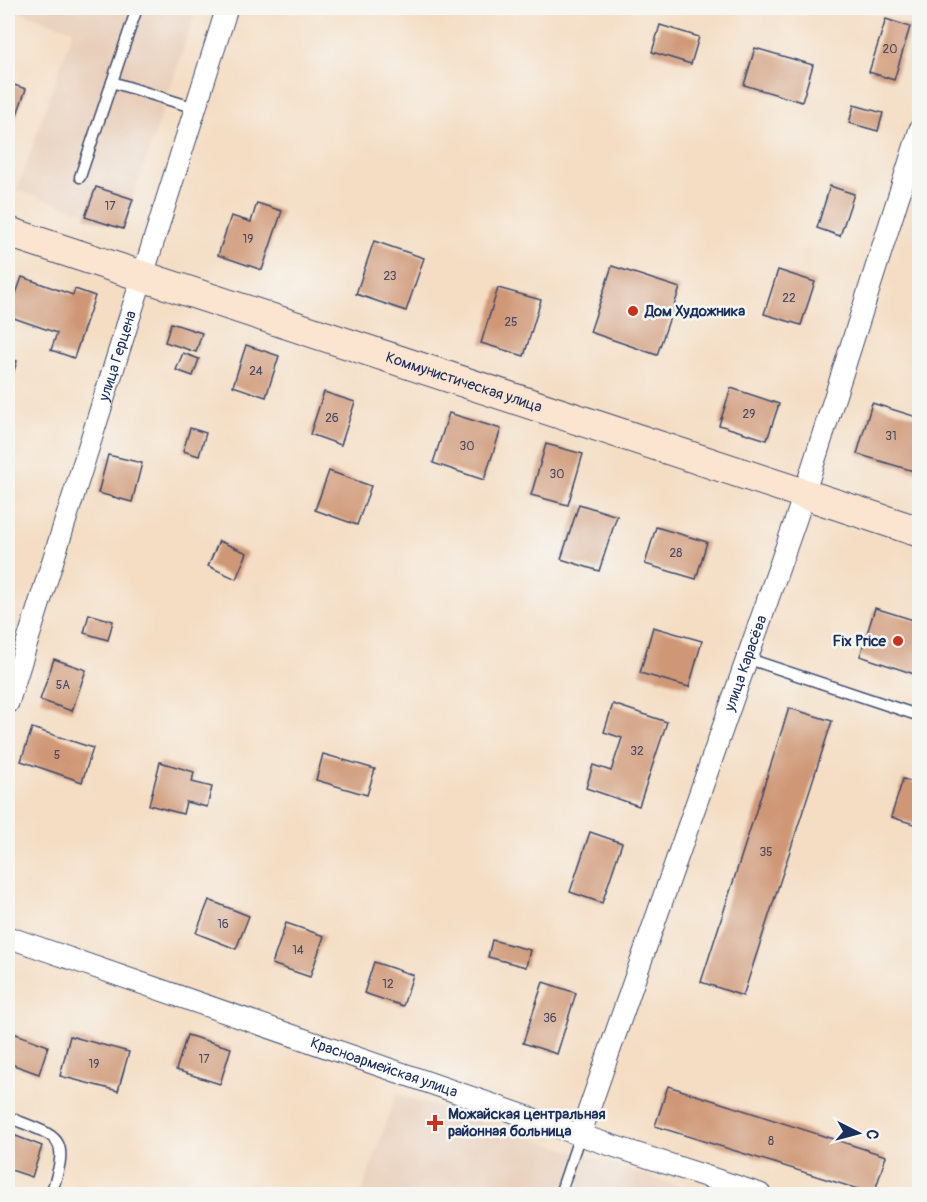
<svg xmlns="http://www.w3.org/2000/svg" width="927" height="1202" viewBox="0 0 927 1202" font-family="Pangolin,sans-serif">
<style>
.built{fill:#e8ceb9}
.building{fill:#cf9776}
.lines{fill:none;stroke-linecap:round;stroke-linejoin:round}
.service-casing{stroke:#3c496d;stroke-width:13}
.minor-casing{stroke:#3c496d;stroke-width:23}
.secondary-casing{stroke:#3c496d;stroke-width:32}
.service{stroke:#fff;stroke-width:10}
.minor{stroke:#fff;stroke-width:21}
.secondary{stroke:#fce5d0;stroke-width:30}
.poi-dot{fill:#c8321e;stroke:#f6f6f2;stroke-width:2}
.labels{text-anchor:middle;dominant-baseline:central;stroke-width:5;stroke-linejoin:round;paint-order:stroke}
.number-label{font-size:12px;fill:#484964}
.poi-label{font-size:15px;font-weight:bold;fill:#1b2f5e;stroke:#f6f6f2;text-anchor:start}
.street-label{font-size:15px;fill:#1b2f5e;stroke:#f6f6f2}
</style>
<rect width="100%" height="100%" fill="#f6f6f2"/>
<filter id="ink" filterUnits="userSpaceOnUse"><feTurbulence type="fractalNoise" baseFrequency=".0167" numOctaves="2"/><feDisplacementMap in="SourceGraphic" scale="12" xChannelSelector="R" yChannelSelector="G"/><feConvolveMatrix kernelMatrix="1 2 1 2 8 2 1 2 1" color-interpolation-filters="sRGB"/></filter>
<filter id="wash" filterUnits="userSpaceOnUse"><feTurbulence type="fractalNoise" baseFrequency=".008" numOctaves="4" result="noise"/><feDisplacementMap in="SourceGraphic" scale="24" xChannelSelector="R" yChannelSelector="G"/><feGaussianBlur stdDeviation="1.35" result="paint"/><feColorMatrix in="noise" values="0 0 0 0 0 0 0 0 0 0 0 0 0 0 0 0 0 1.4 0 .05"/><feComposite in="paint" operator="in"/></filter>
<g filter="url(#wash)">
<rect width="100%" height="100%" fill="#f4ddc3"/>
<!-- built -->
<g class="built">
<path d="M8 8H197L123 229 85 217 86 213 17 190 73 30Z"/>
<path d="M396 1094 680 1187 703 1194H361Z"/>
</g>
<g id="blocks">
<!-- building -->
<g class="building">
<path d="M886 19 910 27 894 80 869 72Z"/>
<path d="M660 25 699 37 691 64 652 52Z"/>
<path d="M755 48 813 65 802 102 744 85Z"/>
<path d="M8 83 26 89 13 126 8 124Z"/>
<path d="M854 105 883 113 878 131 849 123Z"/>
<path d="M830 186 854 194 840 236 817 228Z"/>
<path d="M96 187 133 199 123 229 85 217Z"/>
<path d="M257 203 282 211 262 270 218 255 231 216 251 222Z"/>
<path d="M374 241 424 258 406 311 356 294Z"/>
<path d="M612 266 680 288 657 355 590 332Z"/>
<path d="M778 270 815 282 801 325 764 314Z"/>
<path d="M22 277 73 295 75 289 95 296 74 358 51 350 57 333 8 316Z"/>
<path d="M498 288 541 300 524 356 481 343Z"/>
<path d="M171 323 202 333 196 352 165 342Z"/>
<path d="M246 345 279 356 266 397 233 386Z"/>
<path d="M183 353 199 359 193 376 176 370Z"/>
<path d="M8 358 17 361 10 384 8 383Z"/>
<path d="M731 388 779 404 767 440 719 425Z"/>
<path d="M324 392 355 402 341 445 310 434Z"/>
<path d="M872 403 920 418V473L857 454Z"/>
<path d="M449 413 501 429 484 480 433 463Z"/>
<path d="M190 428 206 433 199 456 183 451Z"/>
<path d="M546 444 583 454 568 505 531 495Z"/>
<path d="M108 455 142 463 132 502 98 493Z"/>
<path d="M329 471 371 486 357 525 315 510Z"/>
<path d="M579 504 617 516 599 571 561 559Z"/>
<path d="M656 527 707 542 696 579 645 564Z"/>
<path d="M219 541 247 553 236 579 208 566Z"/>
<path d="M875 608 920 622V676L860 656Z"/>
<path d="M89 614 113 621 108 640 84 633Z"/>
<path d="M653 627 702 641 689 687 640 673Z"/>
<path d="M54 659 86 670 72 711 40 700Z"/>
<path d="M613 704 667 722 639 806 586 788 593 765 611 771 622 738 604 732Z"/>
<path d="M789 708 832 721 743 996 701 982Z"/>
<path d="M32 728 93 748 82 782 21 761Z"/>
<path d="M323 754 375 769 367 795 316 780Z"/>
<path d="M160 762 194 772 192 782 212 787 207 807 186 802 183 814 149 805Z"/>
<path d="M903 779 920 784V826L891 817Z"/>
<path d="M590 832 622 843 602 903 570 892Z"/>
<path d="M209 900 249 916 236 949 196 933Z"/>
<path d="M286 923 324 936 310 977 272 964Z"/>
<path d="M492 940 530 950 526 967 488 957Z"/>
<path d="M374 962 413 975 403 1006 364 993Z"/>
<path d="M543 982 576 993 557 1054 523 1043Z"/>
<path d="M8 1031 48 1046 39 1074 8 1063Z"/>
<path d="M187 1035 231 1048 220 1084 176 1070Z"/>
<path d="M70 1036 129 1052 118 1091 60 1076Z"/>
<path d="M668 1086 886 1156 874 1194 655 1126Z"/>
<path d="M8 1133 42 1146 32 1177 8 1169Z"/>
</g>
</g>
</g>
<g filter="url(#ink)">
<use href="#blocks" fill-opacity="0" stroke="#3c496d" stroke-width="1.5"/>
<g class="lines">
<!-- service casing -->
<g class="service-casing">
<g id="service">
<path d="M112 82 195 108"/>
<path d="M80 177 137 8"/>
<path d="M746 658 920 716"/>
<path d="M8 1117C60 1138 71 1135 51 1194"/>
<path d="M560 1194 580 1135"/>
</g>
</g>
<!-- minor casing -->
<g class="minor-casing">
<g id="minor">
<path id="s1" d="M8 703 227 8"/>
<path id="s2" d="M8 937 580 1135 760 1194"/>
<path id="s3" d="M580 1135 796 519 920 129"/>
</g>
</g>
<!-- secondary casing -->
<g class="secondary-casing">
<g id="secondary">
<path id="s4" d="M8 232 920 532"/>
</g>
</g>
<!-- service -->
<use href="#service" class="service"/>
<!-- minor -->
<use href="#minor" class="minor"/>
<!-- secondary -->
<use href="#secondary" class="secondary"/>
</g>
</g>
<!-- markers -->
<g class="poi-dot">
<circle cx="633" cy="311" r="6"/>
<circle cx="898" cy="641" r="6"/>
<path d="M432 1114h6v6h6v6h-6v6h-6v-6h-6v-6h6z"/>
</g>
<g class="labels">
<!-- number labels -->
<g class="number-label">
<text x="890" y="49">20</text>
<text x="110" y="206">17</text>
<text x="248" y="239">19</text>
<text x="390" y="276">23</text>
<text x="789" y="298">22</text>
<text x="511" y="322">25</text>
<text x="256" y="371">24</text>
<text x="749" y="414">29</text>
<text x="332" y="418">26</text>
<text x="891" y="436">31</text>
<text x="467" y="446">30</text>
<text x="557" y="474">30</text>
<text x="676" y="553">28</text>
<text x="63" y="685">5А</text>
<text x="637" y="751">32</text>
<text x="57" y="755">5</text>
<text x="766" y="852">35</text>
<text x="223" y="924">16</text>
<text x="298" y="950">14</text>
<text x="388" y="984">12</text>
<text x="550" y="1018">36</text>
<text x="204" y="1059">17</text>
<text x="94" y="1064">19</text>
<text x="771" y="1141">8</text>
</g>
<!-- poi labels -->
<g class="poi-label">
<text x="645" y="311">Дом Художника</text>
<text x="886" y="641" text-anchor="end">Fix Price</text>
<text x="448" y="1114">Можайская центральная<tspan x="448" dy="17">районная больница</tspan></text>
</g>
<!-- street labels -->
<g class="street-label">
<text stroke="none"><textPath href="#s1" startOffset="364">улица Герцена</textPath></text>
<text stroke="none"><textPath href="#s4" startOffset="480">Коммунистическая улица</textPath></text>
<text stroke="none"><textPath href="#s3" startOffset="500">улица Карасёва</textPath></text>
<text stroke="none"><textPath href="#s2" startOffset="398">Красноармейская улица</textPath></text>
</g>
</g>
<!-- margin -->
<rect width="927" height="1202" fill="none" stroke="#f6f6f2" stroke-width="30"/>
<!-- north arrow -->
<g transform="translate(858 1133) rotate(96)" stroke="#f6f6f2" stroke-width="4.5" paint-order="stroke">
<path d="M0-4.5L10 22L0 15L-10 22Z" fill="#1b2f5e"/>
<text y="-9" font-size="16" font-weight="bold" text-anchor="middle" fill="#1b2f5e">С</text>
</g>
</svg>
